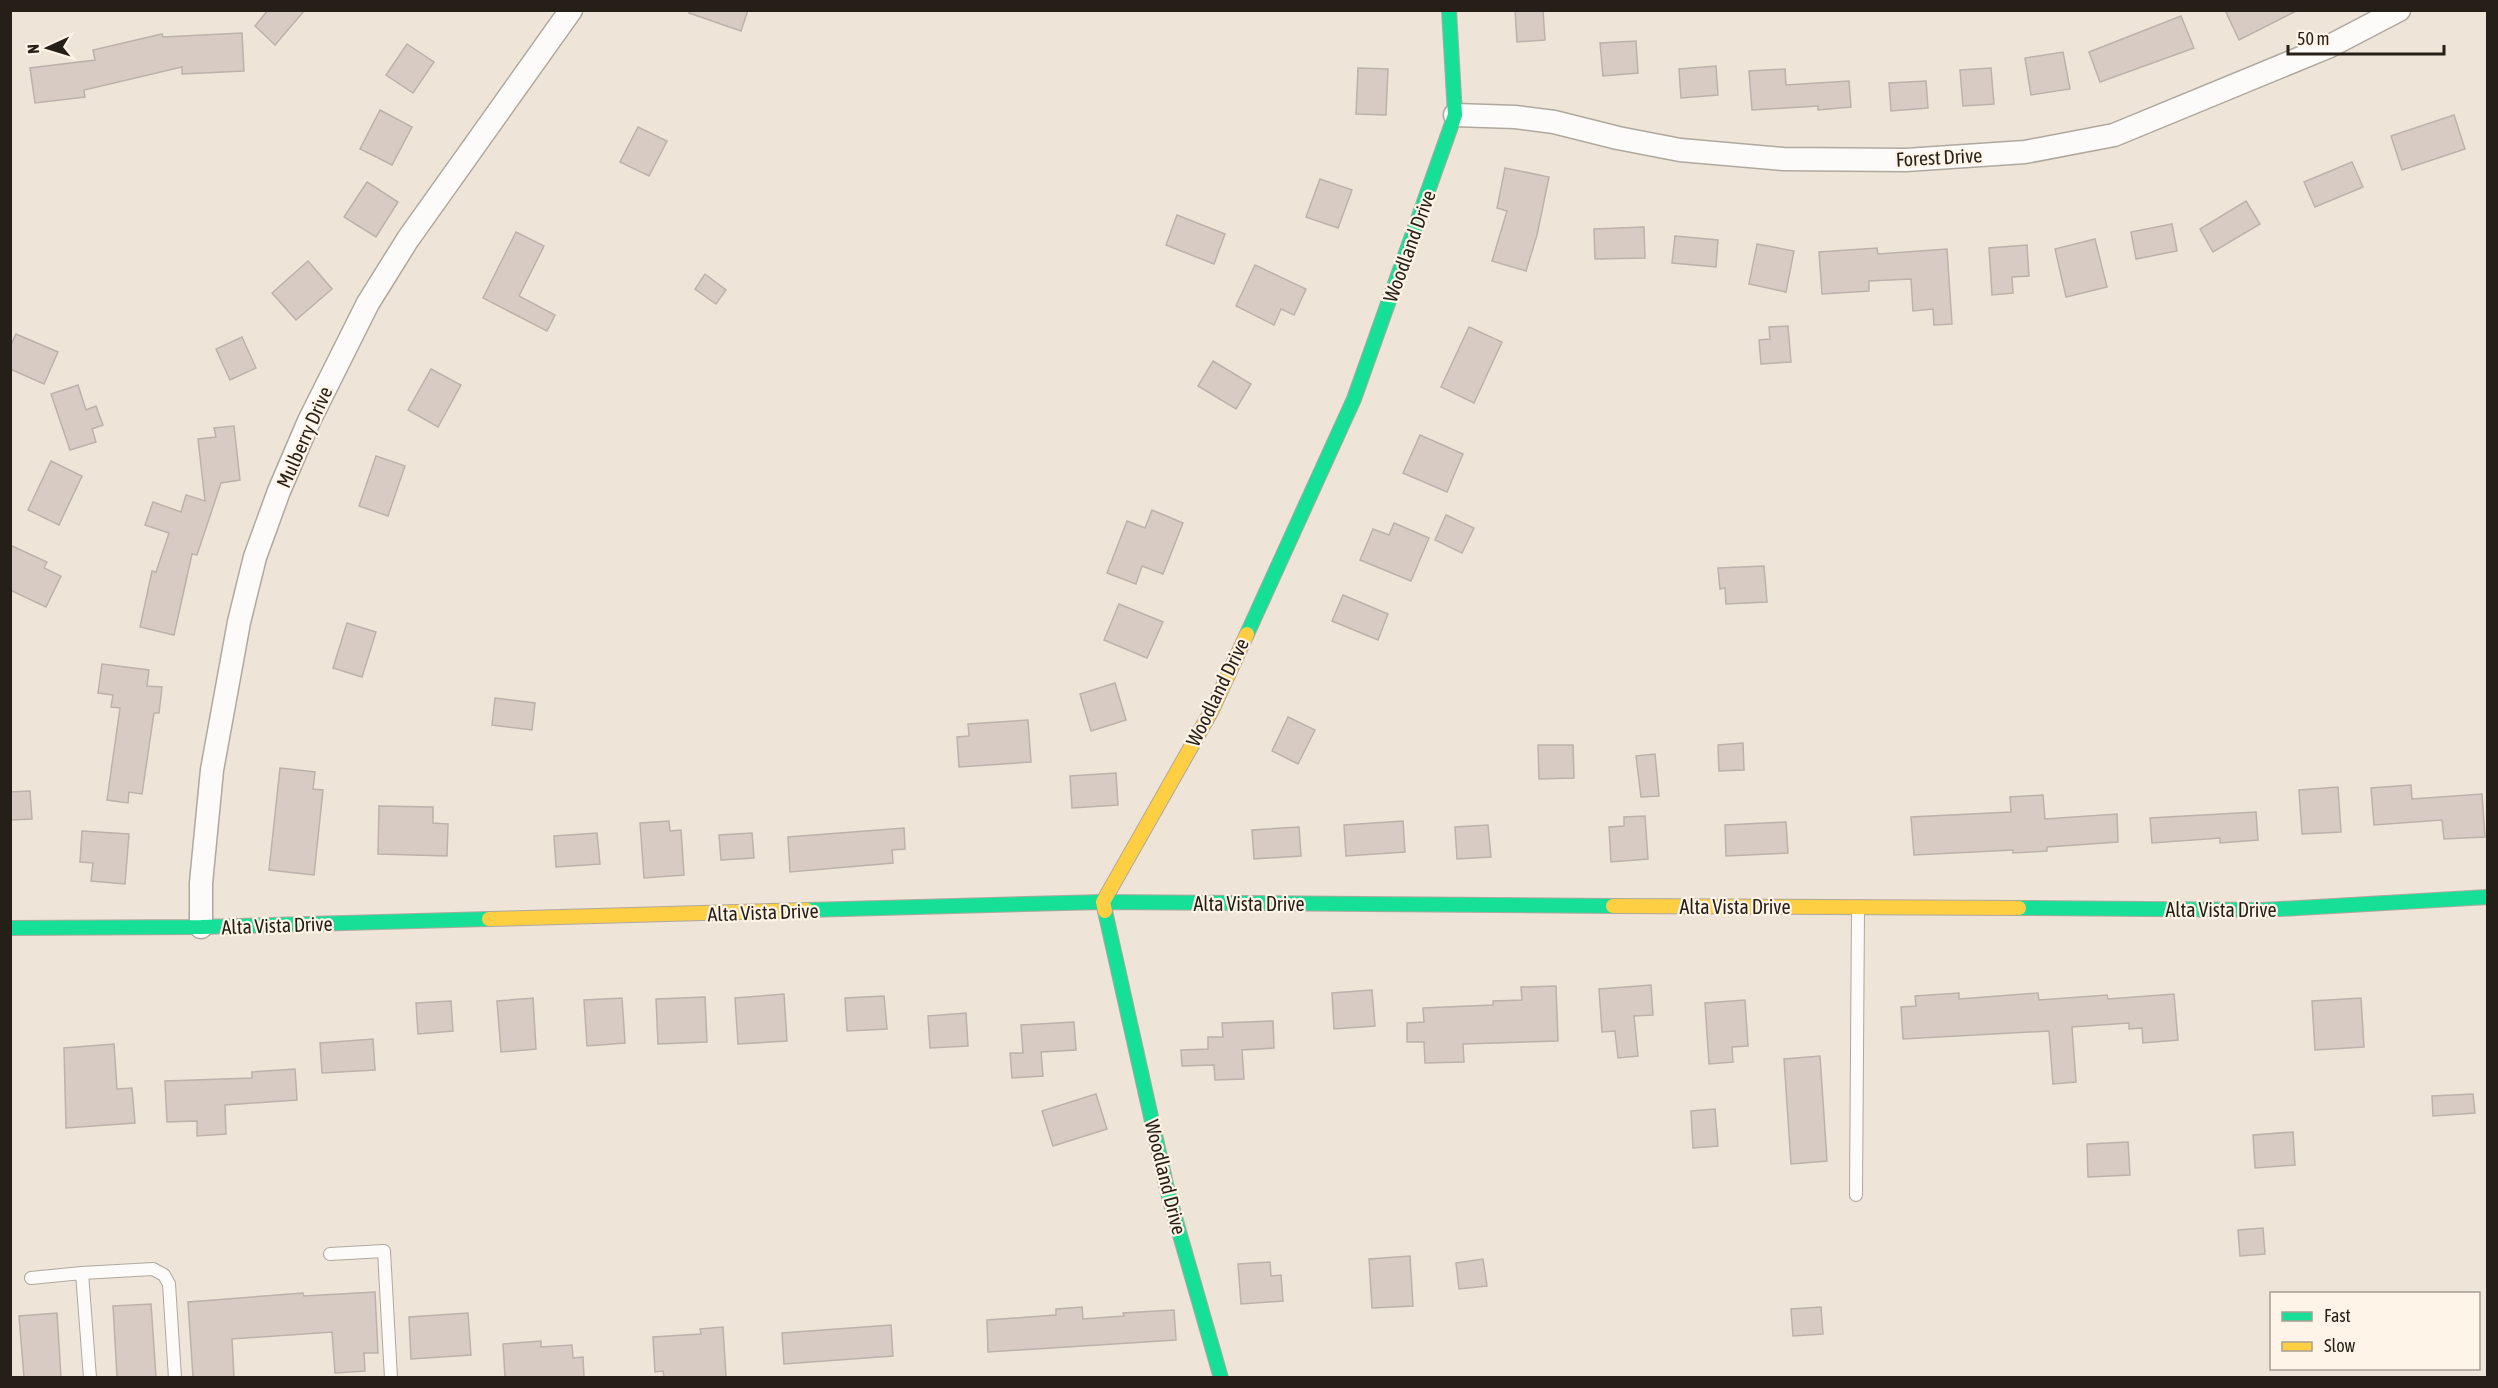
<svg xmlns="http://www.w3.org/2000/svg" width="2498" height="1388" viewBox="0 0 2498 1388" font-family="'Asap Condensed',sans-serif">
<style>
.building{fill:#d8cbc3;stroke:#bcb2ab;stroke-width:1.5}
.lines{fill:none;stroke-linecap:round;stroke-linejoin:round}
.lane-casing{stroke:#afa89e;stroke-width:14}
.street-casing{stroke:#afa89e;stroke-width:25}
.fast-casing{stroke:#afa89e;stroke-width:16}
.slow-casing{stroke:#afa89e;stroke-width:16}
.lane{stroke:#fcfbf9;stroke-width:12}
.street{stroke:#fcfbf9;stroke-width:22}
.fast{stroke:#16e098;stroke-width:14}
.slow{stroke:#ffcf43;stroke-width:14}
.labels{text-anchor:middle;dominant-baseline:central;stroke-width:4.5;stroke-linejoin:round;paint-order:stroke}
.street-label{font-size:20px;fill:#251f17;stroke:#fff4e7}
</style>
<rect width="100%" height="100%" fill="#eee4d8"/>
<!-- building -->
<g class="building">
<path d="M268 10H305L275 45 255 26Z"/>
<path d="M690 10H748L741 31 689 13Z"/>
<path d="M1515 10H1543L1545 40 1517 42Z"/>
<path d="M2225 10H2298L2239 40Z"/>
<path d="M2181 16 2194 48 2100 82 2089 52Z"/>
<path d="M242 33 244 71 182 74V67L84 90 85 97 35 103 30 68 95 60 93 50 162 34 163 37Z"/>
<path d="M1636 41 1638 73 1603 76 1600 43Z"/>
<path d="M407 44 434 62 413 93 386 75Z"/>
<path d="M2063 52 2070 89 2031 95 2025 58Z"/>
<path d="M1716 66 1718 95 1681 98 1679 69Z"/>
<path d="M1358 68 1388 69 1386 115 1356 114Z"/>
<path d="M1991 68 1994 104 1963 106 1960 70Z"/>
<path d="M1785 69 1786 85 1849 81 1851 107 1818 110V106L1752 110 1749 71Z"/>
<path d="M1926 81 1928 108 1891 111 1889 83Z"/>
<path d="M380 110 412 127 392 165 360 149Z"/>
<path d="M2454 115 2465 149 2402 170 2391 136Z"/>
<path d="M638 127 667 141 649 176 620 162Z"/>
<path d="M2352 162 2363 187 2315 207 2304 182Z"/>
<path d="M1505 168 1549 177 1537 235 1526 271 1492 261 1507 211 1497 208Z"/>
<path d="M1320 179 1352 190 1338 228 1306 217Z"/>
<path d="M367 182 398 202 376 237 344 217Z"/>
<path d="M2246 201 2260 224 2213 252 2200 229Z"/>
<path d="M1177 215 1225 234 1214 264 1166 245Z"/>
<path d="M2172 224 2177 251 2136 259 2131 232Z"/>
<path d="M1644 227 1645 258 1595 259 1594 229Z"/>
<path d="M516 232 544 246 519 296 555 315 547 331 483 298Z"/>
<path d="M1675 236 1718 240 1716 267 1672 263Z"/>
<path d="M2095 239 2107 287 2066 297 2055 249Z"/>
<path d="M1757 244 1794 251 1786 292 1749 284Z"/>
<path d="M2027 245 2029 276 2012 277 2013 293 1992 295 1989 248Z"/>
<path d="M1877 248 1878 254 1947 249 1952 324 1934 325 1933 309 1913 311 1911 279 1869 281V291L1822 294 1819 252Z"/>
<path d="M308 261 332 289 296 320 272 293Z"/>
<path d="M1255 265 1306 289 1294 315 1281 309 1274 325 1236 306Z"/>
<path d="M705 274 726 290 716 304 695 289Z"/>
<path d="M1788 326 1791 362 1761 364 1759 340 1770 339 1769 327Z"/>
<path d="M1469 327 1502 342 1474 403 1441 387Z"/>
<path d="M16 334 58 352 44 384 10 369V347Z"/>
<path d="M242 337 256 368 230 380 216 349Z"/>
<path d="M1213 361 1251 384 1236 409 1198 386Z"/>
<path d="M431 369 461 385 438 427 408 410Z"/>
<path d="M78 385 86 410 96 406 103 425 92 429 96 442 70 450 51 394Z"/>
<path d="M234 426 240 480 221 483 197 555 192 554 174 635 140 627 152 571 156 572 169 533 145 525 153 502 181 512 186 495 205 501 198 439 216 437 214 428Z"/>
<path d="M1420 435 1463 454 1447 492 1403 473Z"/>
<path d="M376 456 405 466 388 516 359 506Z"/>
<path d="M51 461 82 476 59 525 28 510Z"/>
<path d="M1152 510 1183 523 1163 574 1142 566 1136 584 1107 573 1127 521 1145 528Z"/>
<path d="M1446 515 1474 528 1462 553 1435 540Z"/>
<path d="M1394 523 1429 538 1411 581 1360 560 1373 529 1389 535Z"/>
<path d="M10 545 47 562 44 568 61 576 46 607 10 590Z"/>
<path d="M1764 566 1767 602 1726 604 1725 588 1720 589 1718 568Z"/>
<path d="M1343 595 1388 614 1378 640 1332 621Z"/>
<path d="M1119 604 1163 622 1147 658 1104 640Z"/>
<path d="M347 623 376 632 362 677 333 668Z"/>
<path d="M102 664 149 670 147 686 162 687 159 713H154L142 794 129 792 128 803 107 800 120 708 111 707 113 695 98 693Z"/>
<path d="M1115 683 1126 720 1091 731 1080 694Z"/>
<path d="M495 698 535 703 532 730 492 725Z"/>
<path d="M1288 717 1315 730 1298 764 1272 751Z"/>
<path d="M1028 720 1031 762 959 767 957 737 969 736 968 724Z"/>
<path d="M1743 743 1744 770 1719 771 1718 745Z"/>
<path d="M1538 745H1573L1574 778 1539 779Z"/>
<path d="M1655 754 1659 796 1641 797 1636 756Z"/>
<path d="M280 768 315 772 313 789 323 790 314 875 269 870Z"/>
<path d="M1116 773 1118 805 1072 808 1070 776Z"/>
<path d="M2411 785 2412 799 2482 794 2485 837 2444 839 2442 820 2374 825 2371 788Z"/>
<path d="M2338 787 2341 832 2302 834 2299 790Z"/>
<path d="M30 791 32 819 10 820V792Z"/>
<path d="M2043 795 2045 819 2117 814 2118 842 2047 847V851L2013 853V850L1914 855 1911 817 2011 812 2010 797Z"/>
<path d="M379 806 433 807V823L448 824 447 856 378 854Z"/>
<path d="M2256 812 2258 840 2220 843V838L2152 843 2150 818Z"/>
<path d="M1645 816 1648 859 1611 862 1609 827 1624 826V817Z"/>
<path d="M669 821 670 831 681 830 684 875 644 878 640 823Z"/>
<path d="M1403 821 1405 852 1346 856 1344 825Z"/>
<path d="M1786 822 1788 853 1726 856 1725 825Z"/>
<path d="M1488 825 1491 857 1457 859 1455 827Z"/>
<path d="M1299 827 1301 856 1254 859 1252 830Z"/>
<path d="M904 828 905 849 892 850 893 863 790 872 788 837Z"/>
<path d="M82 831 129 834 125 884 91 881 93 863 80 862Z"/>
<path d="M597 833 600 864 556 867 554 836Z"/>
<path d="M752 833 754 858 721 860 719 835Z"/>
<path d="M1651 985 1653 1015 1634 1016 1638 1056 1618 1058 1615 1031 1602 1032 1599 989Z"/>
<path d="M1556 986 1558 1041 1463 1044 1464 1062 1425 1063 1424 1042H1407V1023L1424 1022 1423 1008 1493 1005V1001L1522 1000 1521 987Z"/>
<path d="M1372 990 1375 1026 1334 1029 1332 993Z"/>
<path d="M1959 993V999L2038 993 2039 1000 2107 995 2108 999 2174 994 2178 1040 2143 1043 2142 1028 2129 1029V1023L2072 1027 2076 1082 2053 1084 2049 1031 1903 1039 1901 1007 1916 1006 1915 996Z"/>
<path d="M784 994 787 1041 738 1044 735 998Z"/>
<path d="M884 996 887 1029 847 1031 845 998Z"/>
<path d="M705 997 707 1042 658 1044 656 999Z"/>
<path d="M533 998 536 1049 501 1052 497 1001Z"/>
<path d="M622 998 625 1043 587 1046 584 1000Z"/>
<path d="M2361 998 2364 1047 2315 1050 2312 1001Z"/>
<path d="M1745 1000 1748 1046 1732 1047 1733 1062 1709 1064 1705 1003Z"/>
<path d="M451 1001 453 1031 418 1034 416 1003Z"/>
<path d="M966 1013 968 1046 930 1048 928 1016Z"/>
<path d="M1273 1021 1274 1048 1242 1050 1244 1079 1215 1080 1214 1065 1182 1066 1181 1050 1208 1049V1037H1223L1222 1023Z"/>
<path d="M1074 1022 1076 1050 1041 1052 1043 1076 1012 1078 1010 1053H1023L1021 1025Z"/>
<path d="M373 1039 375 1070 322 1073 320 1043Z"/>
<path d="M114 1044 117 1089 132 1088 135 1123 66 1128 64 1048Z"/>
<path d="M1820 1056 1827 1161 1791 1164 1784 1059Z"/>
<path d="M295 1069 297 1100 225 1105 226 1134 197 1136V1121L167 1122 165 1081 252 1078V1072Z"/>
<path d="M1096 1094 1107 1129 1053 1146 1042 1111Z"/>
<path d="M2473 1094 2475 1113 2433 1116 2432 1096Z"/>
<path d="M1715 1109 1718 1146 1693 1148 1691 1111Z"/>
<path d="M2293 1132 2295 1165 2255 1168 2253 1135Z"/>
<path d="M2128 1142 2130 1175 2088 1177 2087 1144Z"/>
<path d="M2263 1228 2265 1254 2240 1256 2238 1230Z"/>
<path d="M1410 1256 1413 1306 1372 1308 1369 1259Z"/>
<path d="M1483 1259 1487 1286 1459 1289 1456 1263Z"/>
<path d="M1270 1262 1271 1276 1281 1275 1283 1301 1241 1304 1238 1264Z"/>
<path d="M375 1292 378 1353H364L365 1371 335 1373 332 1332 232 1339 234 1377H193L188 1302 303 1293 304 1296Z"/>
<path d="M151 1304 156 1377H117L113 1306Z"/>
<path d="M1082 1307 1083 1319 1124 1316 1123 1313 1174 1310 1176 1340 988 1352 987 1320 1056 1315V1309Z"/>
<path d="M1821 1307 1823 1334 1793 1336 1791 1309Z"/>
<path d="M57 1313 61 1377H24L19 1316Z"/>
<path d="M468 1313 471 1355 411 1359 409 1317Z"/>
<path d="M891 1325 893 1356 784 1364 782 1333Z"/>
<path d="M723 1327 726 1377H664L663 1371 655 1372 653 1337 701 1334 700 1329Z"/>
<path d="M541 1341V1347L572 1345 573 1358 583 1357 584 1377H505L503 1344Z"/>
</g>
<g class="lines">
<!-- lane casing -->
<g class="lane-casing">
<g id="lane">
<path d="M1856 1195 1858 909"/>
<path d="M330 1254 384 1251 391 1378"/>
<path d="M82 1273 153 1269 164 1275 169 1284 175 1378"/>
<path d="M31 1278 82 1273 90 1378"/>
</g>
</g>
<!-- street casing -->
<g class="street-casing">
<g id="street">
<path d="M1455 115 1515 117 1554 122 1618 138 1680 150 1783 159 1906 160 2025 152 2114 135 2330 46 2399 10"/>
<path d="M201 927V883L212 770 239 622 255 557 279 491 309 421 368 303 408 239 571 10"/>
</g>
</g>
<!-- fast casing -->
<g class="fast-casing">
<g id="fast">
<path d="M1247 634 1354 399 1455 115 1449 10"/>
<path d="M2019 908 2263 910 2488 897"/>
<path d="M807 910 1103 902 1613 906"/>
<path d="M1105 911 1168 1193 1221 1378"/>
<path d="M10 928 201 927 489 919"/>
</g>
</g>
<!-- slow casing -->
<g class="slow-casing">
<g id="slow">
<path d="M1613 906 2019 908"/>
<path d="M1105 911 1103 902 1212 710 1247 634"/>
<path d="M489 919 807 910"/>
</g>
</g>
<!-- lane -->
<use href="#lane" class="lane"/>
<!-- street -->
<use href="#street" class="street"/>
<!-- fast -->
<use href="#fast" class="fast"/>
<!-- slow -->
<use href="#slow" class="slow"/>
</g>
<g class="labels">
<!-- street labels -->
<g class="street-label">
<text transform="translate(1939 157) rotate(-3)">Forest Drive</text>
<text transform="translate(1409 246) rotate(-70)">Woodland Drive</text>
<text transform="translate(304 437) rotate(-66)">Mulberry Drive</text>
<text transform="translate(1217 692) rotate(-64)">Woodland Drive</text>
<text x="1249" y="903">Alta Vista Drive</text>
<text x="1735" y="906">Alta Vista Drive</text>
<text x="2221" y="909">Alta Vista Drive</text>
<text transform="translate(763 912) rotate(-2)">Alta Vista Drive</text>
<text transform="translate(277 925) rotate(-2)">Alta Vista Drive</text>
<text transform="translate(1166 1177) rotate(76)">Woodland Drive</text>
</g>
</g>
<!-- border -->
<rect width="2498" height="1388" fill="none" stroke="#251f17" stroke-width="24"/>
<!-- legend -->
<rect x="2270" y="1292" width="210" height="78" fill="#fff4e7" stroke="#a89f94" stroke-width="1.5"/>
<rect x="2282" y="1312" width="30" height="9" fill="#16e098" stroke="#a89f94" stroke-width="1.5"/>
<text x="2324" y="1322" font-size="18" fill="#251f17">Fast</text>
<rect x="2282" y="1342" width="30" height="9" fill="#ffcf43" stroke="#a89f94" stroke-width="1.5"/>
<text x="2324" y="1352" font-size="18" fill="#251f17">Slow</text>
<!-- north arrow -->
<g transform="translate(48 48) rotate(266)" stroke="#fff4e7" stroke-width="4.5" paint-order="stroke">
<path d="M0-4.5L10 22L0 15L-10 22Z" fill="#251f17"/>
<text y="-9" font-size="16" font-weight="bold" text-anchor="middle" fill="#251f17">N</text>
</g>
<!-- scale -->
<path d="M2288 45v9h156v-9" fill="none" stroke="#251f17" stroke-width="3"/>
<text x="2297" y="45" font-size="18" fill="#251f17" stroke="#fff4e7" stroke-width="4.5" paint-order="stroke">50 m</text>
</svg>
